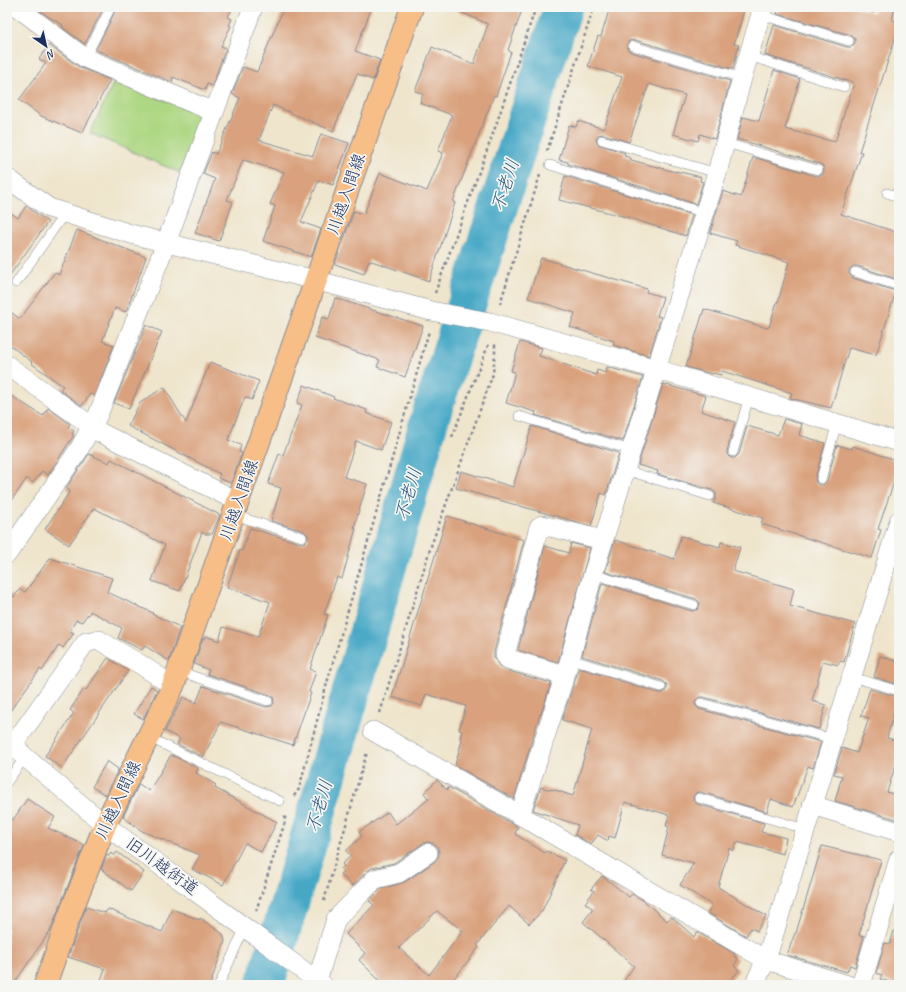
<svg xmlns="http://www.w3.org/2000/svg" width="906" height="992" viewBox="0 0 906 992" font-family="Caveat,'Klee One',sans-serif">
<style>
.green{fill:#add782;stroke:#648370}
.lines{fill:none;stroke-linecap:round;stroke-linejoin:round}
.river{stroke:#47a8c6;stroke-width:39}
.building{fill:#d9a17d;fill-rule:evenodd}
.service-casing{stroke:#858a95;stroke-width:10}
.minor-casing{stroke:#858a95;stroke-width:20}
.primary-casing{stroke:#858a95;stroke-width:24}
.path{stroke:#858a95;stroke-width:2.5;stroke-dasharray:3 3;stroke-linecap:butt}
.service{stroke:#fff;stroke-width:9}
.minor{stroke:#fff;stroke-width:19}
.primary{stroke:#f7be88;stroke-width:22}
.labels{text-anchor:middle;dominant-baseline:central;stroke-width:3.5;stroke-linejoin:round;paint-order:stroke}
.street-label{font-size:17px;fill:#1b2f5e;stroke:#f6f6f2}
.water-label{font-size:18px;font-style:italic;fill:#2a5982;stroke:#f6f6f2}
</style>
<rect width="100%" height="100%" fill="#f6f6f2"/>
<filter id="ink" filterUnits="userSpaceOnUse"><feTurbulence type="fractalNoise" baseFrequency=".025" numOctaves="2"/><feDisplacementMap in="SourceGraphic" scale="8" xChannelSelector="R" yChannelSelector="G"/><feConvolveMatrix kernelMatrix="1 2 1 2 8 2 1 2 1" color-interpolation-filters="sRGB"/></filter>
<filter id="wash" filterUnits="userSpaceOnUse"><feTurbulence type="fractalNoise" baseFrequency=".012" numOctaves="4" result="noise"/><feDisplacementMap in="SourceGraphic" scale="16" xChannelSelector="R" yChannelSelector="G"/><feGaussianBlur stdDeviation="0.9" result="paint"/><feColorMatrix in="noise" values="0 0 0 0 0 0 0 0 0 0 0 0 0 0 0 0 0 1.4 0 .05"/><feComposite in="paint" operator="in"/></filter>
<g filter="url(#wash)">
<rect width="100%" height="100%" fill="#efe5cc"/>
<!-- green -->
<path class="green" d="M114 82 197 112 201 119 180 173 90 133Z"/>
<g class="lines">
<!-- river -->
<path class="river" d="M265 985 315 818 430 418 563 7"/>
</g>
<g id="blocks">
<!-- building -->
<g class="building">
<path d="M35 7H104L85 44 62 27 63 25 49 17Z"/>
<path d="M117 7H233L228 17 232 19 229 25 231 26 221 46 226 48 212 86 207 84 205 90 173 77 172 82 96 50Z"/>
<path d="M284 7H372L355 51 380 60 373 80 357 74 333 131 273 105 259 140 313 156 321 134 349 143 333 185 319 180 301 222 321 229 311 257 263 241 275 206 270 204 284 172 243 160 227 200 233 202 219 241 195 233 215 179 203 174 212 152 216 154 240 98 232 94 243 67 257 72Z"/>
<path d="M449 7H523L508 50 511 52 496 96 494 95 453 202 455 203 429 281 369 260 364 274 335 264 354 211 364 214 380 173 427 191 443 153 438 151 452 115 420 103 423 94 415 91 432 47 474 64 488 24Z"/>
<path d="M610 7H745L734 44 739 45 733 69 635 40 629 41 627 45 628 50 631 52 730 81 715 139 700 134 698 141 673 134 685 95 649 84 629 142 603 134 598 135 596 139 598 144 625 153 624 156 631 158V160L676 172V171L701 177 700 181 703 182 696 204 568 164V162L559 160 569 125 576 127 578 121 604 129 622 77 588 66 598 36 601 37Z"/>
<path d="M779 7H854L874 13 875 7H895L892 20 899 22V26L859 152H862L841 214 899 233V280L857 266H853L849 270V274L853 278 896 291 876 355 849 348 831 408 790 398 792 393 722 371 721 375 713 373 712 374 686 367 704 309 767 328 769 327 777 302H778L789 262 735 245 737 241 710 233 723 191 741 197 753 157 816 176 822 175 824 171 823 166 820 164 737 139 743 117 759 121 774 70 800 79 785 129 835 142 854 83 765 55 774 25 847 47H851L855 43V39L851 35 777 14Z"/>
<path d="M49 45 79 67 110 80 82 133 41 116 19 100 46 63 39 59Z"/>
<path d="M565 176 692 215 686 236 626 217 559 200Z"/>
<path d="M26 206 48 222 7 279V210L18 218Z"/>
<path d="M77 230 146 257 126 312 115 308 102 341 114 345 94 396 90 394 82 406 60 390 63 386 31 363 32 362 7 343V309L20 319 55 272 59 275Z"/>
<path d="M541 258 647 289 646 292 663 297 657 316 661 317 649 356 613 345 614 341 570 327 575 313 528 298Z"/>
<path d="M335 298 423 326 405 377 377 367 380 360 315 338 322 317 329 319Z"/>
<path d="M146 325 162 332 129 409 114 403Z"/>
<path d="M520 342 542 348 539 356 596 375 597 370 606 373 607 367 643 377 623 441 535 415 536 412 506 403 515 372 511 371Z"/>
<path d="M210 362 259 381 252 400 245 397 228 440 241 445 239 452 242 453 231 483 218 478 220 474 128 426 140 403 164 387 186 423Z"/>
<path d="M663 384 706 396 701 411 735 422 727 451V454L731 458H735L739 454 747 426 778 435 784 419 802 424 799 435 825 443 815 478 816 483 819 485H823L827 481 837 445 852 449 853 446 899 461V467L878 529 881 530 872 558 761 524 763 518 713 503 716 498V493L712 490 657 474 658 471 638 465Z"/>
<path d="M304 385 334 397 333 398 367 410 366 413 391 422 381 450 356 441 344 477 367 484 357 517 354 528H356L342 579 337 577 324 614 328 615 310 669 316 671 309 692 311 693 293 745 221 722 203 757 177 744 180 739 165 731 183 697 196 703 203 686 266 707 272 706 274 703 273 697 270 695 207 674 209 670 194 664 203 638 205 639 206 636 219 641 223 627 258 637 270 602 227 587 240 550 242 551 250 528 300 543H304L308 539V535L304 531 271 521 281 488 268 484 279 454 283 455 302 405 297 403Z"/>
<path d="M7 393 43 416 48 408 70 424 68 427 74 431 72 434 74 435 48 475 42 471 33 483 27 478 7 507Z"/>
<path d="M532 426 619 453 606 495 601 493 591 526 456 488 461 471 513 487Z"/>
<path d="M89 454 109 463 111 459 220 515 212 534H205L202 532 180 591 152 581 165 545 94 508 69 545 45 529 70 491 66 488Z"/>
<path d="M447 516 524 540 494 652V657L499 666 505 670 551 683 541 714H540L514 799 455 765 462 740 460 739 462 731 459 730 466 706 426 694 422 706 392 697Z"/>
<path d="M681 536 720 547 721 542 740 547 733 571 794 589 790 606 855 624 844 662 840 661 838 665 823 661 812 701 826 705 819 729 703 697H699L695 701V705L699 709 821 742 813 768 808 766 793 807 771 799 767 812 701 792H697L693 796V800L697 804 764 823 761 832 786 838 783 854 737 842 733 851 729 848 718 887 766 916 757 931 751 928 746 936 708 913 712 905 680 885 694 863 662 855 669 827 666 826 669 815 625 802 615 838 609 836 608 841 598 835 591 844 575 835 578 825 533 810 541 787 551 790 552 789 573 796 592 729 562 720 579 668 659 693H663L667 689V685L663 681 582 656 602 583 692 611 698 609 700 603 696 599 605 572 615 540 674 559Z"/>
<path d="M571 543 590 548 558 662 518 650 545 546 569 553Z"/>
<path d="M50 558 112 578 107 592 153 613 152 614 180 627 169 661 145 646 142 650 118 638 122 628 90 611 89 615H87L82 622 76 620 70 631 74 633 63 648 59 645 42 671 40 669 7 715V592L14 597 20 589 25 592Z"/>
<path d="M880 656 899 662V685L874 677Z"/>
<path d="M108 658 128 671 62 768 45 756 74 713 70 710 84 689 86 690Z"/>
<path d="M151 686 157 690 143 719 134 714Z"/>
<path d="M870 689 898 697 887 738 899 741V755L887 792 899 796V820L835 801 842 776 834 774 842 748 857 753 869 718 861 716Z"/>
<path d="M171 755 198 768 196 773 216 785 215 788 277 822 261 852 245 843 223 885 192 869 200 855 142 831 123 817 139 784 149 791Z"/>
<path d="M107 761 118 769 106 795 92 787Z"/>
<path d="M437 780 447 790 448 787 518 827 515 834 545 853 546 851 565 860 542 911 529 924 509 906 477 945 479 947 458 974 447 985H384L359 960 365 953 346 934 374 905 369 901 381 889 405 882 434 862 438 857 439 852 437 846 432 843 427 842 422 844 394 863 372 868 367 871 353 886 340 874 344 871 341 869 344 866 342 864 351 856 346 851 362 836 359 832 388 812 396 824 429 799 424 793ZM437 911 463 931 429 975 399 948Z"/>
<path d="M27 799 55 817 48 828 84 845 50 931 13 985H7V816L13 820Z"/>
<path d="M822 846 881 860 859 935 864 936 855 967 850 965 847 972 787 955 795 933H796Z"/>
<path d="M117 852 144 872 131 891 101 869 107 855 109 856 111 853 114 856Z"/>
<path d="M602 876 629 897 632 894 644 901 667 921 671 917 673 918 694 937 697 932 735 954 734 956 738 959 734 966 739 970 727 985H621L634 966 583 922 593 909 585 903 594 891 591 889Z"/>
<path d="M86 907 105 913 108 909 162 932 172 909 200 920V918L223 934 225 941 210 985H99L105 969 68 957Z"/>
<path d="M894 931 899 932V985L880 979 882 975 876 973 885 943 890 944Z"/>
</g>
</g>
</g>
<g filter="url(#ink)">
<use href="#blocks" fill-opacity="0" stroke="#858a95" stroke-width="1"/>
<g class="lines">
<!-- service casing -->
<g class="service-casing">
<g id="service">
<path d="M761 15 849 41"/>
<path d="M633 46 742 78"/>
<path d="M749 56 844 87"/>
<path d="M85 58 111 7"/>
<path d="M602 140 717 173"/>
<path d="M726 143 818 170"/>
<path d="M550 165 705 213"/>
<path d="M887 193 899 197"/>
<path d="M855 272 899 286"/>
<path d="M16 283 65 213"/>
<path d="M519 416 631 450"/>
<path d="M733 452 749 397"/>
<path d="M625 470 710 496"/>
<path d="M821 479 837 423"/>
<path d="M234 515 302 537"/>
<path d="M593 574 694 605"/>
<path d="M570 659 661 687"/>
<path d="M178 671 268 701"/>
<path d="M852 677 899 691"/>
<path d="M701 703 833 739"/>
<path d="M148 737 280 801"/>
<path d="M7 782 25 757"/>
<path d="M699 798 805 829"/>
<path d="M219 985 245 927"/>
</g>
</g>
<!-- minor casing -->
<g class="minor-casing">
<g id="minor">
<path d="M17 7 85 58 214 112"/>
<path d="M7 178 49 208 131 234 315 280 431 311 490 322 656 369 899 442"/>
<path d="M7 365 101 433 239 502"/>
<path d="M7 554 78 451 98 415 166 243 253 7"/>
<path d="M564 675 508 659 505 655 539 527 542 525 603 540"/>
<path d="M373 731 520 815 766 960 848 985"/>
<path d="M7 740 25 757 105 825 323 985"/>
<path d="M13 745 86 642 99 640 143 666 173 686"/>
<path d="M812 805 899 832"/>
<path d="M520 815 570 659 593 574 717 173 742 78 763 7"/>
<path d="M317 981 336 919 375 879 399 873 428 853"/>
<path d="M754 985 766 960 899 521"/>
<path d="M861 985 899 859"/>
</g>
</g>
<!-- primary casing -->
<g class="primary-casing">
<path id="primary" d="M45 985 67 922 105 825 173 686 412 7"/>
</g>
<!-- path -->
<g class="path">
<path d="M547 151 594 7"/>
<path d="M435 293 495 128 536 7"/>
<path d="M500 304 540 175"/>
<path d="M452 437 489 343"/>
<path d="M380 713 431 546 493 374 495 353V344"/>
<path d="M294 796 299 789 327 683 429 331"/>
<path d="M324 901 367 752"/>
<path d="M256 911 285 822V814"/>
</g>
<!-- service -->
<use href="#service" class="service"/>
<!-- minor -->
<use href="#minor" class="minor"/>
<!-- primary -->
<use href="#primary" class="primary"/>
</g>
</g>
<g class="labels">
<!-- street labels -->
<g class="street-label">
<text transform="translate(346 194) rotate(-71)">川越入間線</text>
<text transform="translate(239 500) rotate(-71)">川越入間線</text>
<text transform="translate(118 800) rotate(-65)">川越入間線</text>
<text transform="translate(162 866) rotate(36)">旧川越街道</text>
</g>
<!-- water labels -->
<g class="water-label">
<text transform="translate(505 185) rotate(-72)">不老川</text>
<text transform="translate(408 494) rotate(-74)">不老川</text>
<text transform="translate(319 806) rotate(-74)">不老川</text>
</g>
</g>
<!-- margin -->
<rect width="906" height="992" fill="none" stroke="#f6f6f2" stroke-width="24"/>
<!-- north arrow -->
<g transform="translate(46 46) rotate(146)" stroke="#f6f6f2" stroke-width="3" paint-order="stroke">
<path d="M0-3L7 15L0 10L-7 15Z" fill="#1b2f5e"/>
<text y="-6" font-size="11" font-weight="bold" text-anchor="middle" fill="#1b2f5e">N</text>
</g>
</svg>
